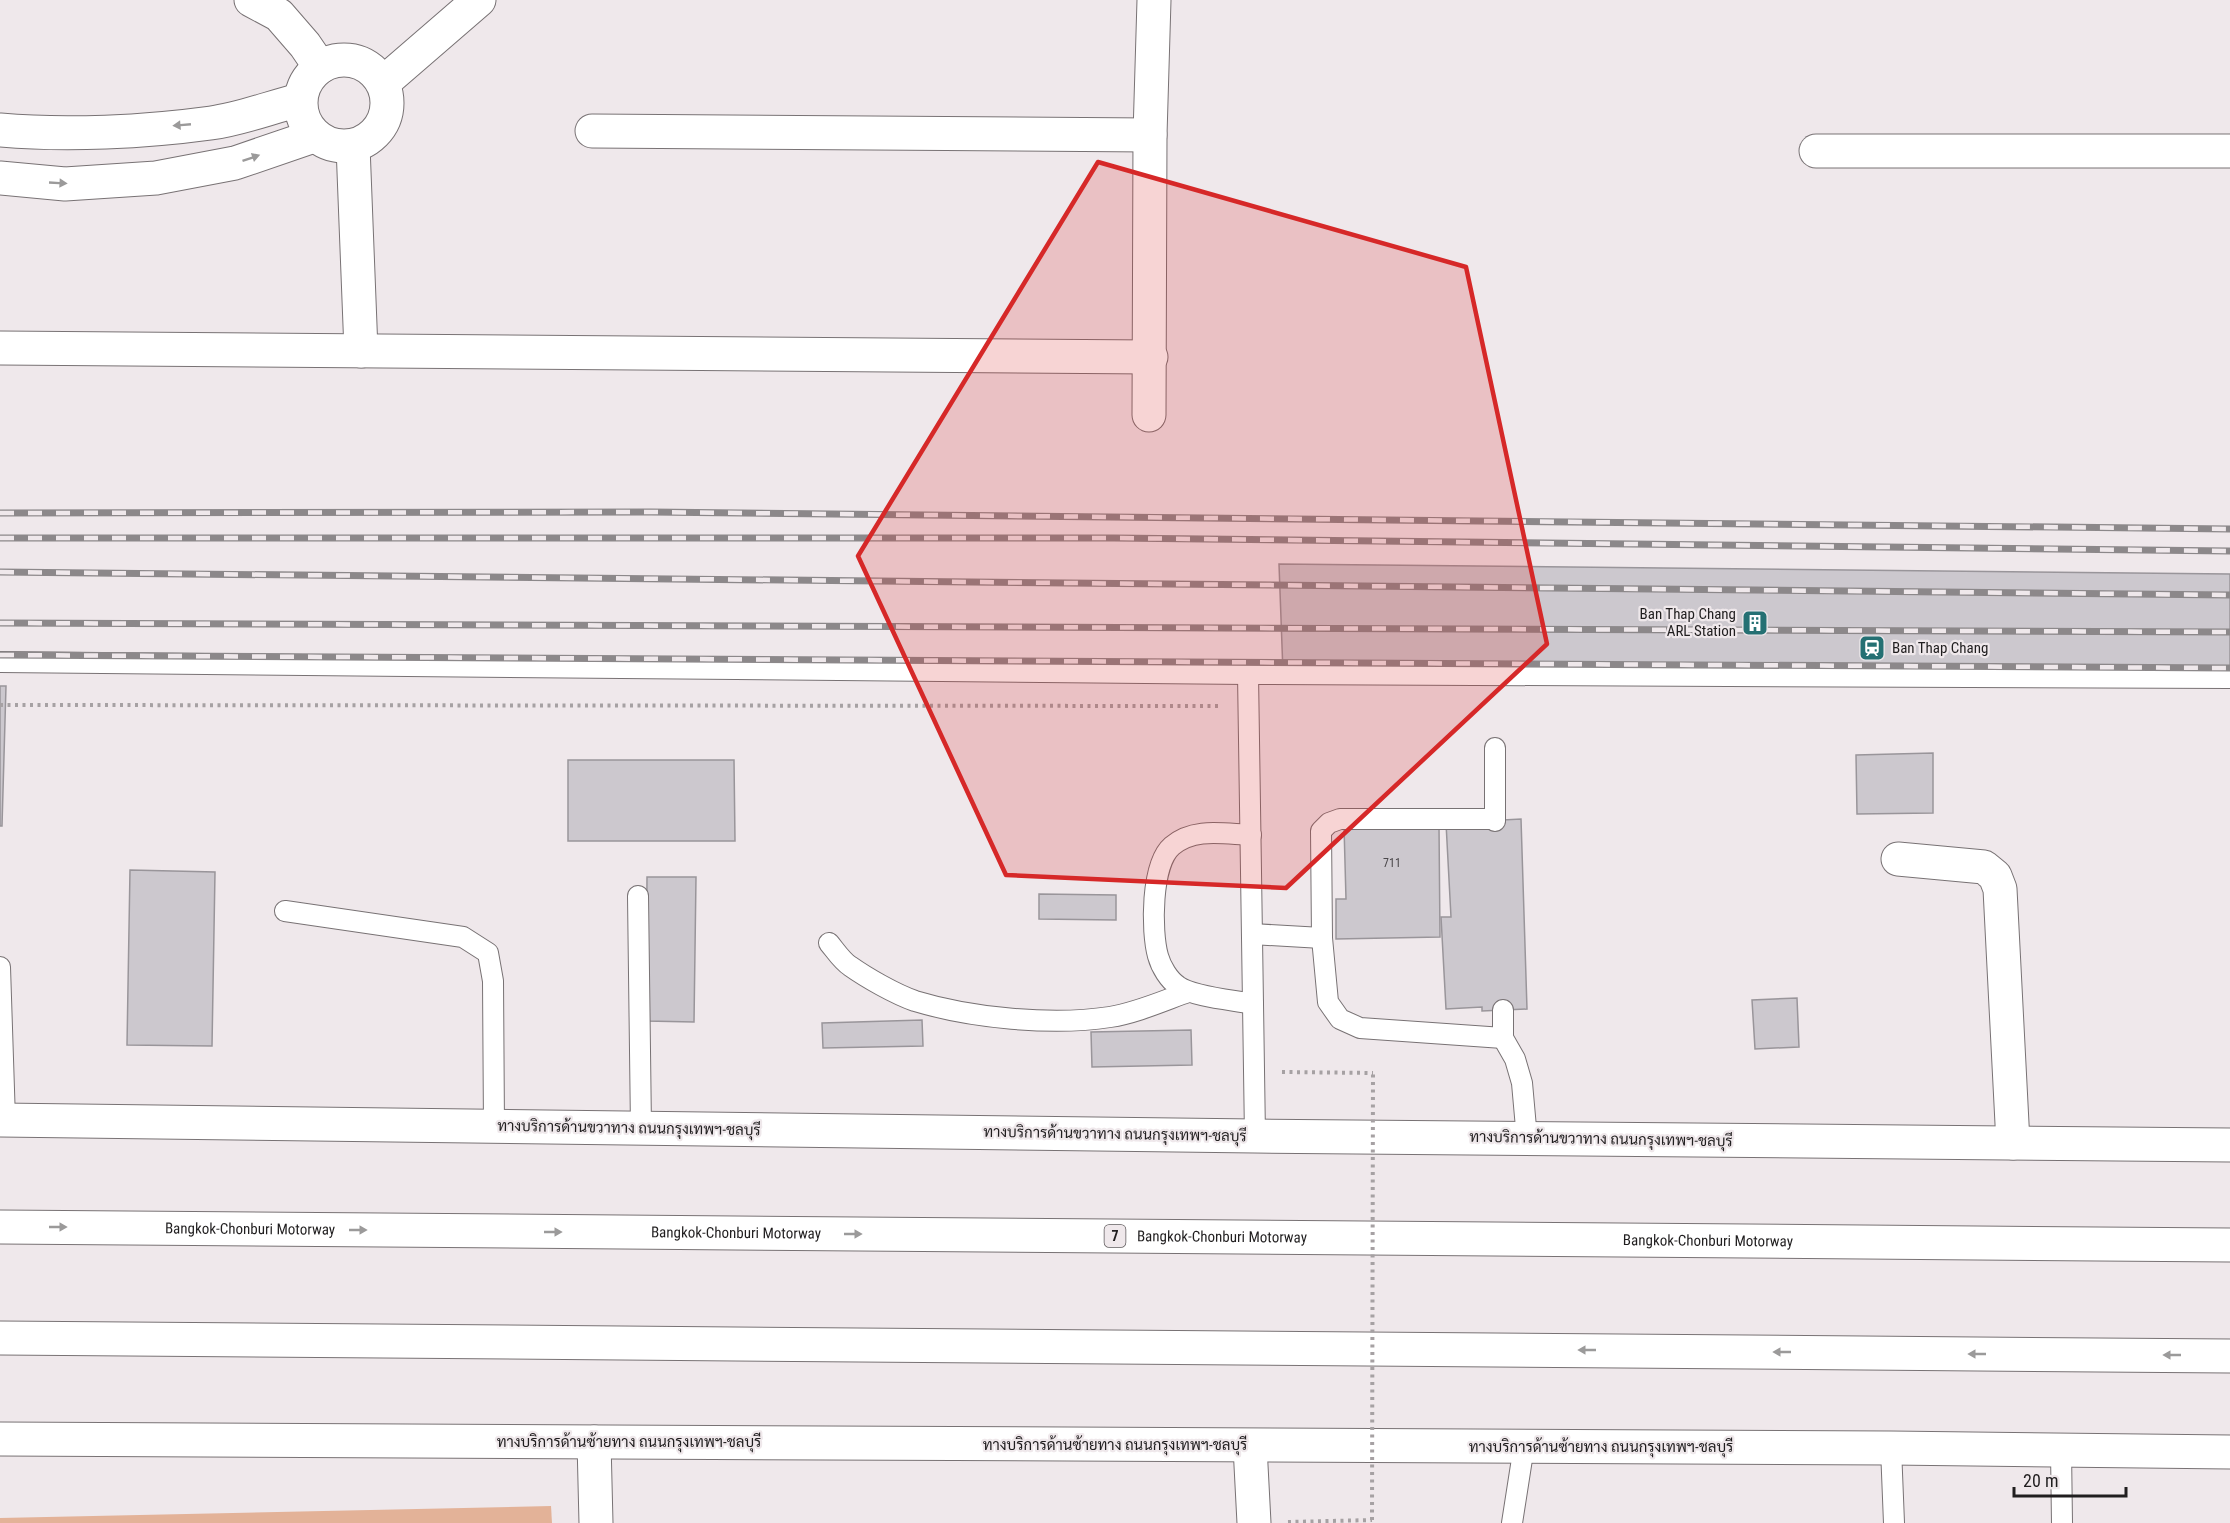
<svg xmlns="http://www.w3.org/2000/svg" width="2230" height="1523" viewBox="0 0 2230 1523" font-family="'Roboto Condensed',Sarabun,sans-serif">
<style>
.green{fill:#e3b298}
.building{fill:#ccc8ce;stroke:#99959a;stroke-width:1.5}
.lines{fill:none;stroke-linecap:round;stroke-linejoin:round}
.lane-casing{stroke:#787274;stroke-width:22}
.street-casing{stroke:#787274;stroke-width:35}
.secondary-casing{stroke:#787274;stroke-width:35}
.highway-casing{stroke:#787274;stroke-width:35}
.path{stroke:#a6a1a3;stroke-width:4;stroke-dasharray:3 4.5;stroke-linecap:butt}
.lane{stroke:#fff;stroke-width:20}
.street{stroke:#fff;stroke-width:33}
.secondary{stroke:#fff;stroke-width:33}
.highway{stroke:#fff;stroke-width:33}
.rail-casing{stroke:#8c888a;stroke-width:7}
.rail{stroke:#efe8eb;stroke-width:4.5;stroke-dasharray:14;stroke-linecap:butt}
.path-bridge{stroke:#a6a1a3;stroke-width:4;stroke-dasharray:3 4.5;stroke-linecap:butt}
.oneway{fill:#9b9a9a}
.marked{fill:#d62828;fill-opacity:0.2;stroke:#d62828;stroke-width:4.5;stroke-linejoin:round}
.labels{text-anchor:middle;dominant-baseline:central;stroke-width:4.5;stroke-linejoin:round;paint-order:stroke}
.number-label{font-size:12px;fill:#4b484b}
.shield{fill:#efe8eb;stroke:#5e5b5c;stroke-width:1.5}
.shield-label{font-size:14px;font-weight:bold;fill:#201e1f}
.poi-label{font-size:15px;fill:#201e1f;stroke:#efe8eb;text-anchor:end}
.street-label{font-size:15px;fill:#201e1f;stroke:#efe8eb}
</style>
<rect width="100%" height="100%" fill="#efe8eb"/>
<!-- green -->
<path class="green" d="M551 1506 552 1523H0V1518Z"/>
<!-- building -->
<g class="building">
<path d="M1279 564 2230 574V685L1283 673Z"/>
<path d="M0 686H6L2 826H0Z"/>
<path d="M1933 753V813L1857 814 1856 755Z"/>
<path d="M568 760H734L735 841H568Z"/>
<path d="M1521 819 1527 1009 1482 1011V1007L1446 1009 1441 917H1451L1446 823Z"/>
<path d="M1344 826H1439L1440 937 1336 939V899H1346Z"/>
<path d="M130 870 215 872 212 1046 127 1045Z"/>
<path d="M647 877H696L694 1022 646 1021Z"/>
<path d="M1039 894 1116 895V920L1039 919Z"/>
<path d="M1797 998 1799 1047 1755 1049 1752 1000Z"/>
<path d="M922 1020 923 1046 823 1048 822 1023Z"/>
<path d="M1191 1030 1192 1065 1092 1067 1091 1032Z"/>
</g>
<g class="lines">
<!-- lane casing -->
<g class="lane-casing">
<g id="lane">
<path d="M0 662 1248 674 2230 678"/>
<path d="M1248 674 1255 1136"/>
<path d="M1495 748V821"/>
<path d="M1495 819H1340L1329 823 1321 831 1322 938 1328 1002 1340 1019 1360 1028 1503 1038"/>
<path d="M1251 835C1224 834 1194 827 1172 846 1151 864 1151 931 1158 956 1161 967 1169 980 1178 986 1193 997 1234 1000 1253 1004"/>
<path d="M638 896 641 1128"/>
<path d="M285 911 463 937 488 953 493 981 494 1126"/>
<path d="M1252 934 1322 938"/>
<path d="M829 943C835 950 842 961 850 966 867 978 895 994 915 1001 971 1018 1052 1026 1110 1017 1136 1013 1163 1001 1188 992"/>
<path d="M0 967 5 1120"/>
<path d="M1503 1010V1038L1515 1059 1522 1083 1527 1139"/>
<path d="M1891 1448 1894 1523"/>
<path d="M2061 1450 2062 1523"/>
<path d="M1512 1523 1524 1446"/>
</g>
</g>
<!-- street casing -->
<g class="street-casing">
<g id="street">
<path d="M251 0 279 15 305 45 320 67"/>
<circle cx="344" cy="103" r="43"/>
<path d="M383 83 479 0"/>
<path d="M0 130C66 136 145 132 211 123 241 119 271 107 300 100"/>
<path d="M592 131 1150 135"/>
<path d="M353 146 361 351"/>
<path d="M1816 151H2230"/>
<path d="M0 178 65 184 156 178 235 163 314 136"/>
<path d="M0 348 1151 357"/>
<path d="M1149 415 1150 135 1154 0"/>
<path d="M1898 859 1984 867 1995 876 2000 889 2013 1143"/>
<path d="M594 1442 596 1523"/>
<path d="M1250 1446 1254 1523"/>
</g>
</g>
<!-- secondary casing -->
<g class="secondary-casing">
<g id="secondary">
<path d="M0 1120 1255 1136 2230 1145"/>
<path d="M0 1439 1891 1448 2230 1452"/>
</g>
</g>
<!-- highway casing -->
<g class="highway-casing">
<g id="highway">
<path id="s1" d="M0 1227 2230 1245"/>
<path d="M0 1338 2230 1356"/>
</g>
</g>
<!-- path -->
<g class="path">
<path d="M0 705 1220 706"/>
<path d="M1282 1072 1373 1073"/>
<path d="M1288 1522 1372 1520"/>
</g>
<!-- lane -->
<use href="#lane" class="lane"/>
<!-- street -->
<use href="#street" class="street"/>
<!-- secondary -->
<use href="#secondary" class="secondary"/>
<!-- highway -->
<use href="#highway" class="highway"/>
<!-- rail casing -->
<g class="rail-casing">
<g id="rail">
<path d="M0 513 651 512 2230 529"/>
<path d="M0 538H1114L2230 551"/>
<path d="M0 572 2230 595"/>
<path d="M0 623 2230 632"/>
<path d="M0 655 2230 668"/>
</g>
</g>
<!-- rail -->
<use href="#rail" class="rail"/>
<!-- path-bridge -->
<path class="path-bridge" d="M1372 1520 1373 1073"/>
</g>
<!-- one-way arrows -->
<defs><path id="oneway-solid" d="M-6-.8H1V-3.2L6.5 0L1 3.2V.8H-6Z" transform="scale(1.5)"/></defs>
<g class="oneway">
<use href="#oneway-solid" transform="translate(182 125) rotate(175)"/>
<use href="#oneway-solid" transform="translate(251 158) rotate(-19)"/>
<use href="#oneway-solid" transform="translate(58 183) rotate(3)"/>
<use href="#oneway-solid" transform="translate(58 1227)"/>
<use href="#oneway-solid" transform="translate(358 1230)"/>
<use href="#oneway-solid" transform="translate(553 1232)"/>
<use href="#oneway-solid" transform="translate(853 1234)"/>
<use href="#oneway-solid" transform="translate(1587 1350) rotate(-180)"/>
<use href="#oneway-solid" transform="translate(1782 1352) rotate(-180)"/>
<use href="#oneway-solid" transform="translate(1977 1354) rotate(-180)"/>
<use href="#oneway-solid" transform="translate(2172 1355) rotate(-180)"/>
</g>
<!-- marked area -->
<path class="marked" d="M1098 162 1466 267 1547 644 1286 888 1006 875 858 556Z"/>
<!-- icons -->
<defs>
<g id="building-square" transform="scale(1.35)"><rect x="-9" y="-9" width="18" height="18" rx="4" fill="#247073" stroke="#efe8eb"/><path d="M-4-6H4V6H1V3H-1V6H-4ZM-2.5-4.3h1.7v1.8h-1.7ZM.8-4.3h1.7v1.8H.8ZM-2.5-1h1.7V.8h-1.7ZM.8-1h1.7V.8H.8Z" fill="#fff"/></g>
<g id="station-square" transform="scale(1.35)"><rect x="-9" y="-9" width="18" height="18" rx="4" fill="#247073" stroke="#efe8eb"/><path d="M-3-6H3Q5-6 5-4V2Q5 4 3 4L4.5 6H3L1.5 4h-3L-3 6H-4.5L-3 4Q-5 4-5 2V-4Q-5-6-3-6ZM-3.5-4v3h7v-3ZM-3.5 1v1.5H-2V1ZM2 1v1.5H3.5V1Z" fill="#fff"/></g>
</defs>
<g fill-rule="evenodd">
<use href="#building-square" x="1755" y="623"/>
<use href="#station-square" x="1872" y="648"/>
</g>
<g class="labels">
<!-- number labels -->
<g class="number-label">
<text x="1392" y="863">711</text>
</g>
<!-- shield labels -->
<rect class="shield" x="1104.5" y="1225" width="21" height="22" rx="4.5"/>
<g class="shield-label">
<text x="1115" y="1236">7</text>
</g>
<!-- poi labels -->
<g class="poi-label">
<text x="1736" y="614">Ban Thap Chang<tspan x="1736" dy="17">ARL Station</tspan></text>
<text x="1892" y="648" text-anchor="start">Ban Thap Chang</text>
</g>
<!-- street labels -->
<g class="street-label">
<text transform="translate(629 1128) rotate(1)">ทางบริการด้านขวาทาง ถนนกรุงเทพฯ-ชลบุรี</text>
<text transform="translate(1115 1134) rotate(1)">ทางบริการด้านขวาทาง ถนนกรุงเทพฯ-ชลบุรี</text>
<text transform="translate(1601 1139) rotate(1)">ทางบริการด้านขวาทาง ถนนกรุงเทพฯ-ชลบุรี</text>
<text stroke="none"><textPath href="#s1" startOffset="250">Bangkok-Chonburi Motorway</textPath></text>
<text stroke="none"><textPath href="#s1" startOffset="736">Bangkok-Chonburi Motorway</textPath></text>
<text stroke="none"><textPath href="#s1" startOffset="1222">Bangkok-Chonburi Motorway</textPath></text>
<text stroke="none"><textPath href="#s1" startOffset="1708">Bangkok-Chonburi Motorway</textPath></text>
<text x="629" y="1442">ทางบริการด้านซ้ายทาง ถนนกรุงเทพฯ-ชลบุรี</text>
<text x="1115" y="1445">ทางบริการด้านซ้ายทาง ถนนกรุงเทพฯ-ชลบุรี</text>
<text x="1601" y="1447">ทางบริการด้านซ้ายทาง ถนนกรุงเทพฯ-ชลบุรี</text>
</g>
</g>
<!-- scale -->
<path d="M2014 1487v9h112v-9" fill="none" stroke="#201e1f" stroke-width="3"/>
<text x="2023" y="1487" font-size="18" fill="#201e1f" stroke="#efe8eb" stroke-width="4.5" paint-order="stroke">20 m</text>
</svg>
